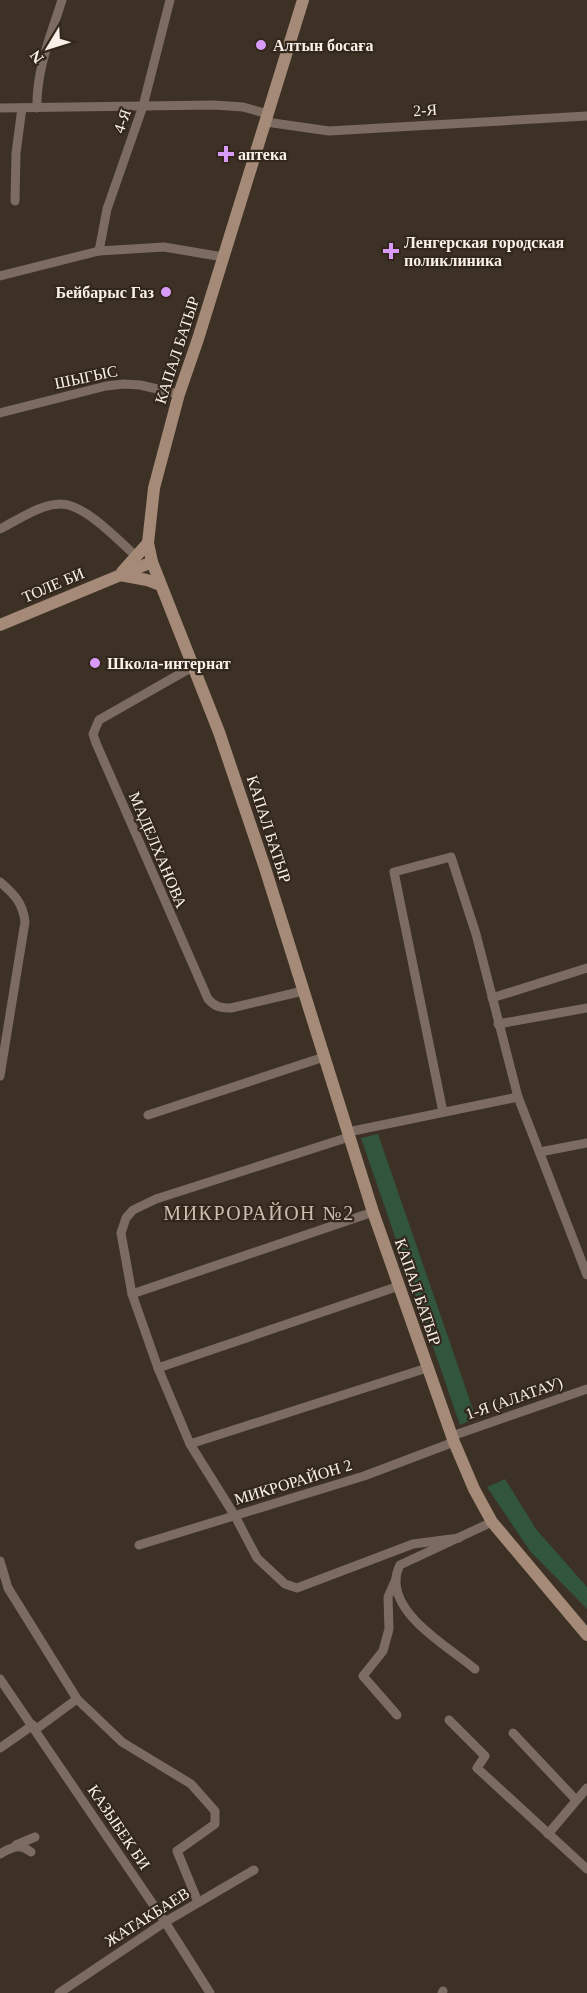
<svg xmlns="http://www.w3.org/2000/svg" width="587" height="1993" viewBox="0 0 587 1993" font-family="'Times New Roman',serif">
<style>
.green{fill:#31553d}
.lines{fill:none;stroke-linecap:round;stroke-linejoin:round}
.street{stroke:#7c6b60;stroke-width:9}
.secondary{stroke:#a48a77;stroke-width:12}
.poi-dot{fill:#d89bf8;stroke:#33271c;stroke-width:2}
.labels{text-anchor:middle;dominant-baseline:central;stroke-width:4.5;stroke-linejoin:round;paint-order:stroke}
.poi-label{font-size:16px;font-weight:bold;fill:#f9f0e9;stroke:#33271c;text-anchor:start}
.street-label{font-size:16px;fill:#f9f0e9;stroke:#33271c}
.quarter-label{font-size:20px;letter-spacing:1.5px;fill:#cebeb1;stroke:#33271c}
</style>
<rect width="100%" height="100%" fill="#3d3126"/>
<!-- green -->
<g class="green">
<path d="M378 1134 476 1418 460 1425 361 1138Z"/>
<path d="M505 1479 536 1529 587 1587V1609L530 1551 487 1487Z"/>
</g>
<g class="lines">
<!-- street -->
<g class="street">
<path d="M0 108 214 105 243 107 268 114"/>
<path d="M37 108C36 70 51 35 62 0"/>
<path d="M266 122 329 131 587 116"/>
<path d="M15 201 16 153 22 108"/>
<path d="M99 251 107 209 143 106 170 0"/>
<path d="M0 276 99 251 164 247 223 257"/>
<path d="M0 413 106 386 124 384 140 385 179 394"/>
<path d="M0 529C18 520 40 504 61 504 85 504 119 541 137 557"/>
<path d="M194 666 99 720 93 734 96 743 208 999C215 1007 221 1008 231 1008L303 991"/>
<path d="M0 882C14 894 23 903 25 922L0 1076"/>
<path d="M492 998 587 968"/>
<path d="M498 1024 587 1008"/>
<path d="M443 1112 394 872 451 857 476 934 518 1097 587 1275"/>
<path d="M148 1115 324 1057"/>
<path d="M348 1132 518 1097"/>
<path d="M349 1137 156 1199 133 1210 126 1218 121 1233 132 1294 158 1368 190 1444 235 1516 257 1558 285 1584 297 1588 413 1544 459 1538"/>
<path d="M540 1152 587 1143"/>
<path d="M132 1294 373 1212"/>
<path d="M158 1368 399 1286"/>
<path d="M452 1436 587 1389"/>
<path d="M190 1444 427 1368"/>
<path d="M139 1545 364 1476 454 1442"/>
<path d="M0 1561 8 1588 77 1699 122 1742 191 1784 215 1811V1824L177 1851 198 1902"/>
<path d="M396 1579 388 1597 389 1629 383 1651 363 1676 397 1715"/>
<path d="M475 1669C449 1647 394 1617 396 1579 396 1574 398 1569 400 1565L492 1522"/>
<path d="M0 1679 165 1922 210 1993"/>
<path d="M449 1720 485 1756 477 1768 587 1869"/>
<path d="M35 1730 77 1699"/>
<path d="M513 1733 576 1800"/>
<path d="M0 1748 33 1725"/>
<path d="M548 1834 587 1788"/>
<path d="M16 1845 35 1837"/>
<path d="M0 1854C12 1847 19 1843 31 1852"/>
<path d="M59 1993 165 1922 254 1870"/>
<path d="M442 1993 443 1991"/>
</g>
<!-- secondary -->
<g class="secondary">
<path d="M303 0 198 339 179 394 154 488 148 543 152 562 219 732 265 868 373 1212 454 1442 474 1489 492 1522 587 1635"/>
<path d="M122 572 148 543"/>
<path d="M120 575 147 580 160 585"/>
<path d="M0 625 152 562"/>
</g>
</g>
<!-- markers -->
<g class="poi-dot">
<circle cx="261" cy="45" r="6"/>
<path d="M223 145h6v6h6v6h-6v6h-6v-6h-6v-6h6z"/>
<path d="M388 242h6v6h6v6h-6v6h-6v-6h-6v-6h6z"/>
<circle cx="166" cy="292" r="6"/>
<circle cx="95" cy="663" r="6"/>
</g>
<g class="labels">
<!-- poi labels -->
<g class="poi-label">
<text x="273" y="45">Алтын босаға</text>
<text x="238" y="154">аптека</text>
<text x="404" y="242">Ленгерская городская<tspan x="404" dy="18">поликлиника</tspan></text>
<text x="154" y="292" text-anchor="end">Бейбарыс Газ</text>
<text x="107" y="663">Школа-интернат</text>
</g>
<!-- street labels -->
<g class="street-label">
<text transform="translate(425 110) rotate(-4)">2-Я</text>
<text transform="translate(122 121) rotate(-71)">4-Я</text>
<text transform="translate(177 350) rotate(-72)">КАПАЛ БАТЫР</text>
<text transform="translate(86 377) rotate(-12)">ШЫГЫС</text>
<text transform="translate(53 585) rotate(-23)">ТОЛЕ БИ</text>
<text transform="translate(269 829) rotate(72)">КАПАЛ БАТЫР</text>
<text transform="translate(158 850) rotate(67)">МАДЕЛХАНОВА</text>
<text transform="translate(418 1292) rotate(71)">КАПАЛ БАТЫР</text>
<text transform="translate(514 1398) rotate(-19)">1-Я (АЛАТАУ)</text>
<text transform="translate(293 1482) rotate(-17)">МИКРОРАЙОН 2</text>
<text transform="translate(119 1827) rotate(56)">КАЗЫБЕК БИ</text>
<text transform="translate(147 1917) rotate(-32)">ЖАТАКБАЕВ</text>
</g>
<!-- quarter labels -->
<g class="quarter-label">
<text x="259" y="1213">МИКРОРАЙОН №2</text>
</g>
</g>
<!-- north arrow -->
<g transform="translate(48 48) rotate(232)" stroke="#33271c" stroke-width="4.5" paint-order="stroke">
<path d="M0-4.5L10 22L0 15L-10 22Z" fill="#f9f0e9"/>
<text y="-9" font-size="16" font-weight="bold" text-anchor="middle" fill="#f9f0e9">N</text>
</g>
</svg>
